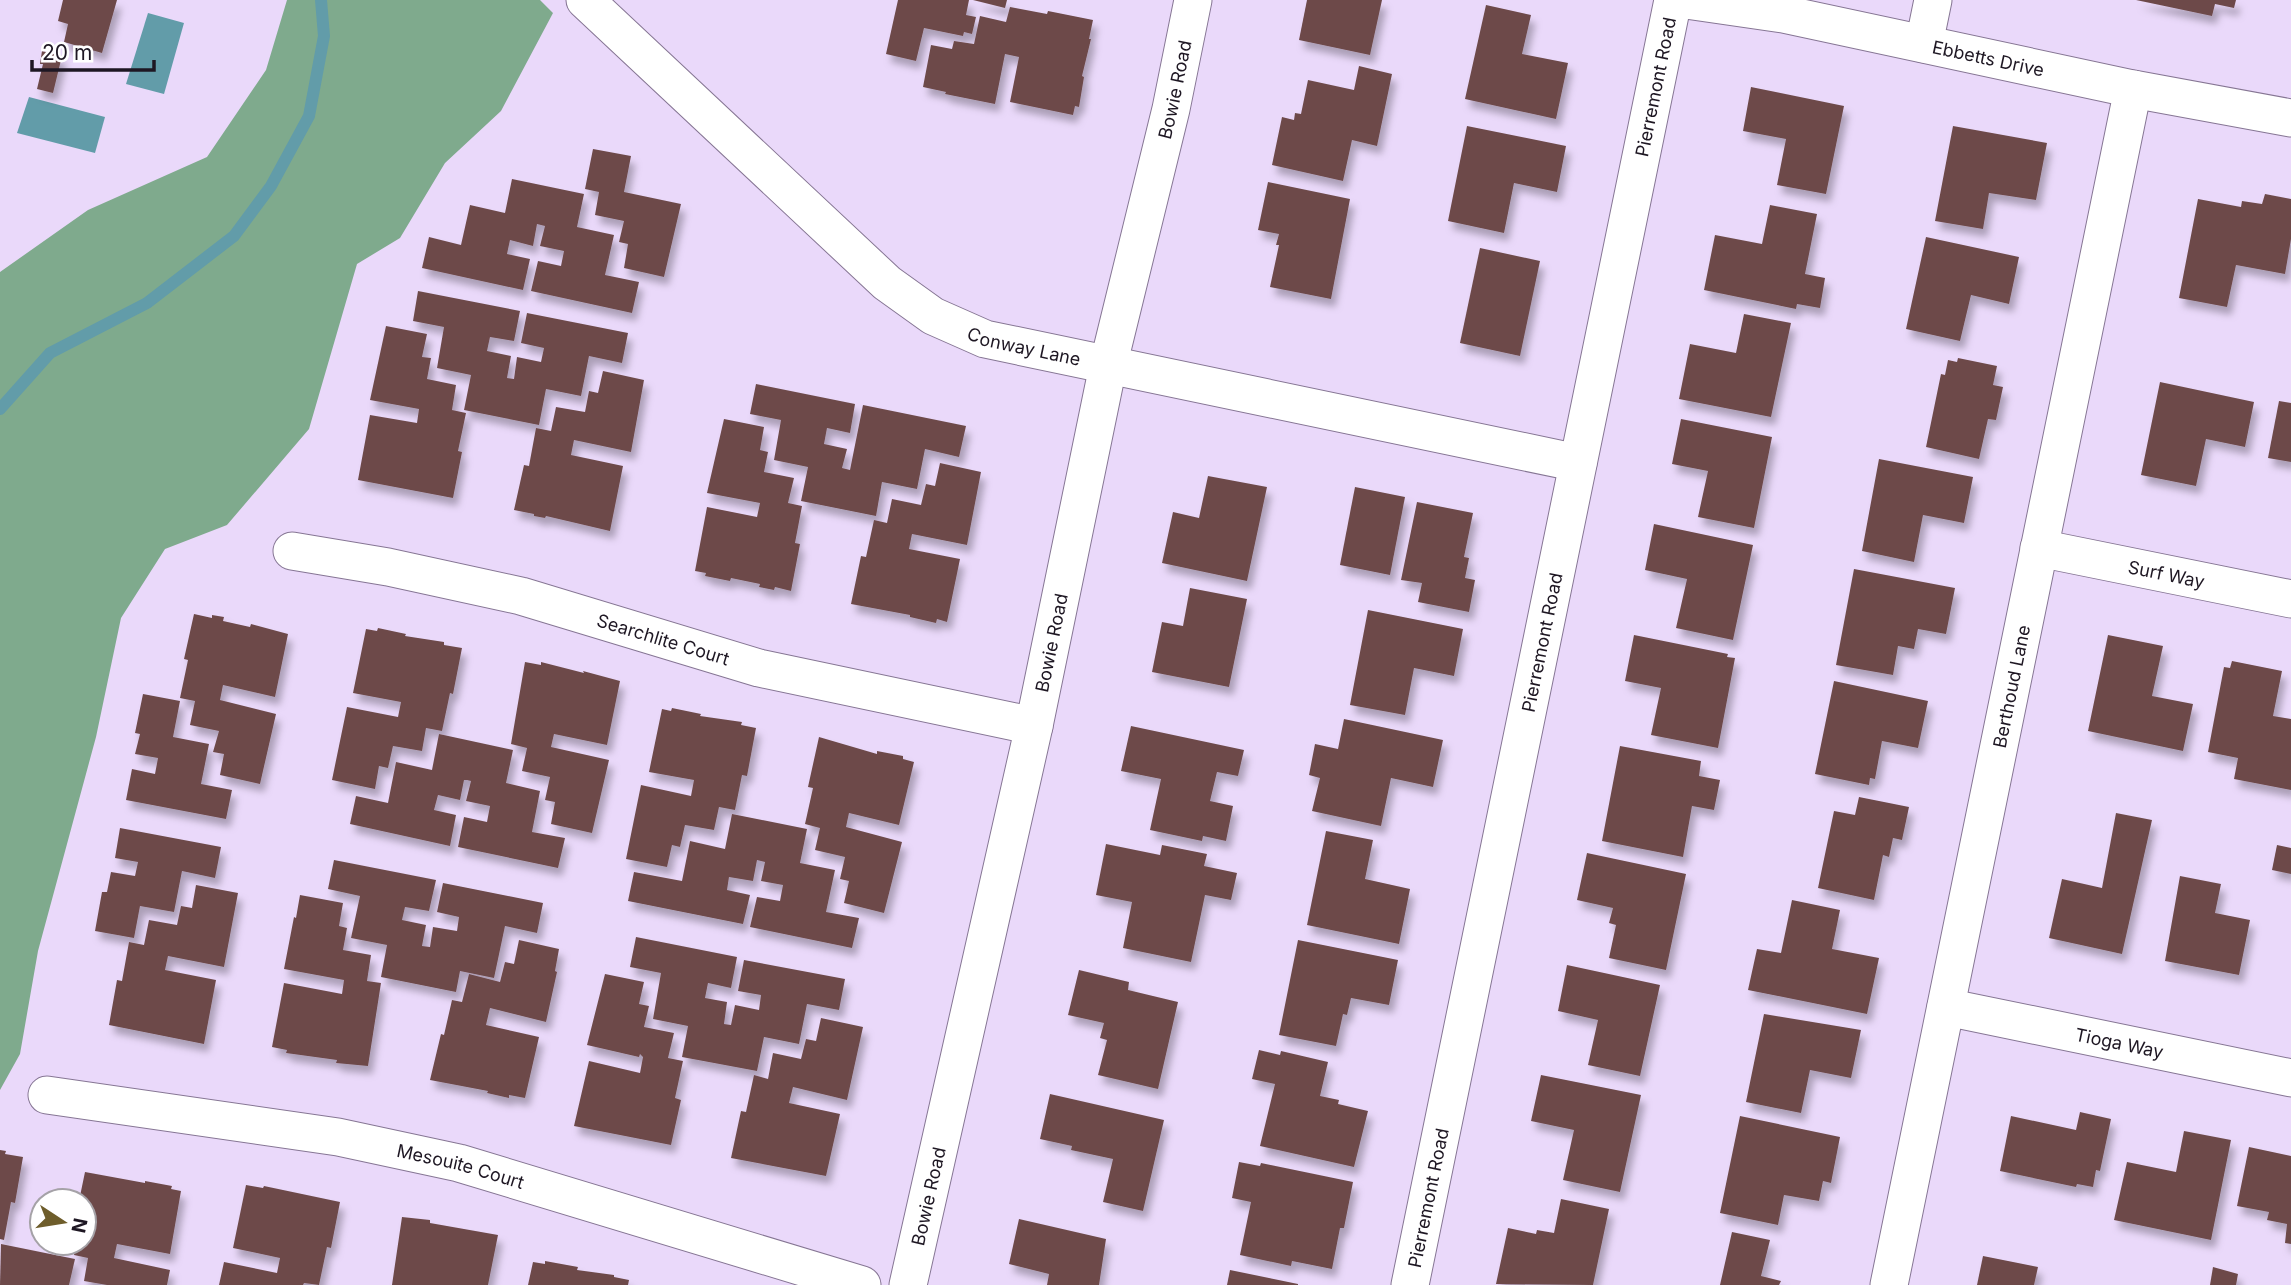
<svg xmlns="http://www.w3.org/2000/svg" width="2291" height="1285" viewBox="0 0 2291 1285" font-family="Inter,sans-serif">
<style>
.forest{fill:#7faa8d}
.water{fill:#629ca9}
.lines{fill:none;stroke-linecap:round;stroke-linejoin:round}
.stream{stroke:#629ca9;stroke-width:12}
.building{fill:#6d4a4a;filter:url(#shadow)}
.minor-casing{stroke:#867694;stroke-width:39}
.minor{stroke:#fff;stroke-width:37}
.labels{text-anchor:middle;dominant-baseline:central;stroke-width:7;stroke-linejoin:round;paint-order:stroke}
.street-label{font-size:18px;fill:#1e1723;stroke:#fff}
</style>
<defs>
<filter id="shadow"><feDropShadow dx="4.5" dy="8" stdDeviation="3.5" flood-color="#0004"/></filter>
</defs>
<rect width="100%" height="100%" fill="#ead9fa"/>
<!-- forest -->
<path class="forest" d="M287 0H540L553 13 501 111 445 163 400 238 357 264 309 429 227 525 165 549 121 618 96 737 38 951 20 1054 0 1090V272L88 210 207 157 266 70Z"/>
<!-- water -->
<g class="water">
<path d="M148 13 184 23 164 94 126 84Z"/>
<path d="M29 97 105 117 95 153 17 133Z"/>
</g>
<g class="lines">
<!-- stream -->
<path class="stream" d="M0 409 50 353 147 303 234 236 271 186 309 116 324 36 321 0"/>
</g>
<!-- building -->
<g class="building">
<path d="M63 0H117L102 53 64 42 68 24 58 21Z"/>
<path d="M898 0H969L966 15 976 17 972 34 964 32 963 36 924 28 916 61 886 54Z"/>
<path d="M973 0H1007L1005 8Z"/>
<path d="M1307 0H1382L1370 55 1299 40Z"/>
<path d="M2136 0H2236L2234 8 2215 4 2212 16Z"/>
<path d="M1486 5 1531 15 1522 54 1568 63 1556 119 1465 99Z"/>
<path d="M1010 7 1047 14 1048 11 1093 20 1089 39H1091L1082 76 1084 77 1079 107 1075 106 1073 115 1010 102 1019 57 1005 54 995 104 945 94 946 92 923 87 931 45 952 49 954 41 974 44 980 16 1006 22Z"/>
<path d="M42 51 62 56 53 93 37 89 43 64H40Z"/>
<path d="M1359 66 1392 74 1377 146 1352 140 1343 181 1272 165 1282 117 1294 120 1295 113 1301 114 1308 80 1354 90Z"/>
<path d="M1751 87 1844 106 1826 194 1777 185 1786 139 1743 131Z"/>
<path d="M1467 126 1566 146 1557 192 1514 183 1504 233 1448 221Z"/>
<path d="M1953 126 2047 143 2036 200 1989 193 1983 229 1935 221Z"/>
<path d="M593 149 631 156 624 192 681 204 664 277 624 268 628 244 619 242 624 221 595 215 599 192 585 189Z"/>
<path d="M512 179 584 194 577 227 614 235 605 275 639 282 632 313 531 291 538 261 561 266 564 251 540 246 545 226 537 224 533 246 510 240 507 254 530 259 523 290 422 268 429 237 461 245 470 205 505 213Z"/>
<path d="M1268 182 1350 199 1331 299 1270 287 1279 245H1276L1279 234 1258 230Z"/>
<path d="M2265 194 2291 199V239L2285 274 2236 265 2227 307 2179 298 2198 199 2241 207 2242 201 2262 204Z"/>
<path d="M1770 205 1817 214 1805 274 1825 278 1820 308 1797 304 1796 309 1704 290 1715 235 1762 244Z"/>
<path d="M1926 237 2019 257 2009 304 1971 295 1960 341 1906 329Z"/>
<path d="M1480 248 1540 261 1520 356 1460 343Z"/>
<path d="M418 291 520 311 514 341 490 337 487 351 511 356 507 378 514 379 517 357 541 362 544 348 521 343 527 313 628 333 622 363 589 356 581 396 546 389 539 425 464 410 471 375 437 368 444 327 413 321Z"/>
<path d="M1744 314 1791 323 1771 417 1679 399 1690 344 1736 353Z"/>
<path d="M386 326 427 334 422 357 431 358 427 379 456 385 452 410 466 413 458 451 462 452 453 498 358 480 370 415 417 423 419 409 370 400Z"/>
<path d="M1958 358 1997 366 1993 385 2003 387 1996 420 1988 419 1979 459 1926 447 1941 374 1945 375 1948 360 1957 362Z"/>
<path d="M603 371 644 380 631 452 574 440 571 455 623 466 610 531 546 516 545 518 534 516V514L514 510 524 465 529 466 536 428 551 431 556 407 585 412 589 391 598 393Z"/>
<path d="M2160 382 2254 402 2245 447 2206 439 2196 486 2141 475Z"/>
<path d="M756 384 855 404 850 433 827 428 824 444 847 449 842 468 850 470 863 405 966 426 959 457 925 449 917 489 882 482 876 516 801 501 808 467 774 460 781 420 750 414Z"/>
<path d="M2279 401 2291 403V462L2268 458Z"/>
<path d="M724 419 764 427 760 450 768 452 764 472 794 478 788 503 802 506 795 543 800 544 791 591 775 587 774 590 759 587 760 584 731 578 730 581 705 576 706 573 695 571 707 507 757 517 760 503 707 493Z"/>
<path d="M1681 419 1772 437 1754 528 1698 517 1708 471 1672 464Z"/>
<path d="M1879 459 1973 477 1964 523 1923 515 1914 562 1862 551Z"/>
<path d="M940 463 981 472 967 545 912 534 909 549 960 559 947 622 937 619 936 623 910 617V615L851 604 861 556 866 557 874 520 887 523 892 499 921 505 926 484 935 486Z"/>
<path d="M1208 476 1267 487 1247 581 1162 563 1173 512 1199 518Z"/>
<path d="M1355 487 1405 497 1390 575 1340 565Z"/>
<path d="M1417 502 1473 513 1464 557 1469 558 1465 578 1475 580 1469 612 1418 602 1422 583 1401 580Z"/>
<path d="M1654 524 1753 545 1733 640 1676 628 1687 579 1645 570Z"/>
<path d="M1854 569 1955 588 1946 634 1918 629 1914 649 1898 646 1893 675 1836 665Z"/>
<path d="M1190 588 1247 599 1229 687 1152 672 1162 622 1183 626Z"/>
<path d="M1368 610 1463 629 1454 676 1414 668 1405 715 1350 705Z"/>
<path d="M194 614 212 618V615L224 617 223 621 250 627 251 624 288 634 275 697 223 685 220 700 276 714 260 784 220 775 224 754 213 752 219 731 190 725 195 701 180 698 188 660 184 659Z"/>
<path d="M378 628 406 634 405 636 444 642V645L462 648 453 694 450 693 442 731 426 728 422 751 393 746 388 768 379 766 375 789 332 780 347 707 398 717 401 702 353 693 366 629 377 631Z"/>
<path d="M1634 635 1728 654 1727 657 1735 658 1718 748 1651 735 1661 688 1625 681Z"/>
<path d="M2108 635 2163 646 2152 696 2193 704 2183 751 2088 731Z"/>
<path d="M2232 661 2282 671 2273 716 2291 719V790L2234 779 2238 758 2208 752 2224 667 2230 668Z"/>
<path d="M525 662 541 665V662L584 673 583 671 620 681 607 745 554 734 551 747 609 760 592 833 551 824 555 802 545 800 550 777 522 771 527 748 511 744Z"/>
<path d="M1834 681 1928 701 1918 748 1882 741 1875 779 1870 778 1869 785 1815 774Z"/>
<path d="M143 694 180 701 173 737 209 744 201 784 232 790 226 819 126 800 132 769 155 774 158 758 135 754 140 734 135 733Z"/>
<path d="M672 708 701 714 700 716 742 722 741 725 756 728 747 776 742 775 735 810 719 807 714 830 685 825 680 847 672 845 667 867 626 859 641 785 691 796 694 780 649 772 662 709 671 711Z"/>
<path d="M1344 719 1443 740 1433 787 1391 778 1381 826 1312 811 1320 778 1309 775 1315 744 1338 749Z"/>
<path d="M1131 726 1244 750 1238 776 1217 772 1210 801 1233 806 1226 841 1203 836 1202 841 1150 830 1161 779 1121 771Z"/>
<path d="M439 734 513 750 506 783 540 791 532 832 565 838 558 868 458 847 464 817 487 822 490 806 466 801 471 781 467 780H464L460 800 438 795 434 810 456 815 450 846 350 824 356 796 388 803 396 762 432 770Z"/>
<path d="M819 737 877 754V751L903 756V759L914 762 899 825 849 813 846 827 902 842 884 913 844 903 849 881 840 879 845 857 815 850 820 828 805 824 813 788 808 787Z"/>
<path d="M1620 746 1701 761 1699 776 1720 780 1714 810 1692 806 1683 857 1602 841Z"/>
<path d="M1859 797 1909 807 1902 840 1893 838 1889 857 1883 855 1874 900 1818 888 1834 811 1855 815Z"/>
<path d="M2116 813 2152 820 2122 954 2049 938 2062 879 2102 888Z"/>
<path d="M732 814 807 829 800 863 835 870 826 912 859 918 852 948 750 927 757 897 780 901 783 885 761 881 765 862 757 860 753 881 729 877 727 890 750 895 743 924 628 901 634 872 682 881 690 841 725 849Z"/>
<path d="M120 828 221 847 215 878 182 871 174 912 140 906 134 938 95 931 102 892H107L111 872 135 876 138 862 115 858Z"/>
<path d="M1326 831 1373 840 1365 879 1410 889 1399 944 1307 925Z"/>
<path d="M1106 844 1160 855 1162 845 1207 854 1204 866 1237 873 1231 900 1205 895 1191 962 1123 948 1132 902 1096 895Z"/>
<path d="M2277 845 2291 848V874L2272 870Z"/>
<path d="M1587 853 1686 874 1666 970 1609 958 1616 925 1609 923 1613 908 1577 900Z"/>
<path d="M334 860 436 880 429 911 405 907 402 920 426 925 422 946 430 947 433 927 457 931 459 917 437 912 443 883 543 903 537 933 505 926 494 978 460 971 456 992 381 977 387 945 351 938 360 896 328 889Z"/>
<path d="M2180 876 2221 884 2215 913 2250 920 2239 975 2165 961Z"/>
<path d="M196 885 238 893 224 967 168 956 165 970 216 980 204 1044 109 1025 117 980 122 981 129 942 144 945 149 920 177 925 181 906 192 908Z"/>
<path d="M300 895 343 903 339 926 347 928 343 950 371 955 367 981 381 983 368 1066 336 1063 337 1060 286 1053 287 1050 272 1047 284 983 342 994 344 980 284 969 294 917 296 918Z"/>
<path d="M1792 900 1840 910 1832 949 1879 958 1867 1014 1748 990 1757 949 1781 953Z"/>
<path d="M636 937 737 957 731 988 708 983 705 998 727 1002 724 1024 731 1025 735 1005 759 1010 761 995 738 991 744 960 845 979 839 1010 807 1004 799 1044 764 1037 757 1071 682 1057 688 1026 653 1019 661 973 630 967Z"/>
<path d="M519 940 559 949 555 971 557 972 546 1022 490 1008 486 1025 539 1037 525 1098 509 1095V1098L487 1093 488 1091 430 1080 441 1034 444 1035 452 1000 462 1002 469 974 500 982 505 962 514 964Z"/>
<path d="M1298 940 1398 960 1389 1005 1351 998 1347 1015 1343 1014 1336 1046 1279 1035Z"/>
<path d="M1567 965 1660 985 1640 1076 1588 1065 1598 1020 1558 1011Z"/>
<path d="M1079 970 1129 982 1128 990 1178 1002 1158 1089 1098 1075 1107 1040 1100 1038 1104 1023 1068 1015Z"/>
<path d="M605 974 644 982 639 1004 649 1006 644 1027 674 1033 668 1058 683 1061 675 1098 681 1100 671 1145 574 1126 589 1061 640 1073 643 1057 640 1054 639 1057 587 1045Z"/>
<path d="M1764 1014 1861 1030 1851 1078 1810 1070 1801 1113 1746 1102Z"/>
<path d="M821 1018 863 1027 847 1100 793 1087 789 1103 840 1114 826 1176 731 1158 741 1111 746 1112 754 1075 768 1079 773 1053 801 1059 806 1039 816 1041Z"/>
<path d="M1259 1050 1280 1055 1281 1051 1328 1062 1320 1096 1339 1100 1338 1104 1368 1111 1354 1167 1260 1146 1275 1084 1252 1079Z"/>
<path d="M1541 1075 1641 1095 1620 1192 1563 1180 1574 1130 1531 1121Z"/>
<path d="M1050 1094 1164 1120 1143 1211 1103 1202 1113 1159 1071 1150 1072 1146 1040 1139Z"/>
<path d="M2080 1112 2111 1119 2100 1171 2096 1170 2093 1187 2077 1184 2076 1187 2000 1171 2011 1116 2076 1130Z"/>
<path d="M1740 1116 1840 1137 1831 1183 1823 1181 1819 1201 1784 1195 1778 1225 1720 1213Z"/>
<path d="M2184 1131 2231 1140 2211 1240 2114 1220 2127 1162 2176 1172Z"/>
<path d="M2249 1147 2291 1156V1244L2285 1243 2287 1224 2267 1220 2269 1212 2237 1206Z"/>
<path d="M0 1150 6 1151 5 1154 23 1157 15 1203 11 1202 4 1240 0 1239Z"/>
<path d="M1239 1162 1260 1166 1261 1163 1353 1182 1344 1228H1340L1332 1269 1292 1261 1291 1266 1240 1255 1251 1202 1232 1198Z"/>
<path d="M85 1172 145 1183V1181L172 1186 171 1189 181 1191 170 1254 117 1244 114 1258 170 1270 167 1285H107L84 1281 88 1258 74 1255 76 1243H84V1201H79Z"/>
<path d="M246 1185 263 1188 264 1186 340 1202 331 1248 327 1247 319 1285 304 1283 303 1285H219L224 1262 277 1273 280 1258 233 1248Z"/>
<path d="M1561 1199 1609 1209 1593 1285 1496 1284 1508 1228 1536 1234 1537 1230 1554 1233Z"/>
<path d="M402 1217 430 1220V1223L498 1235 488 1285H392Z"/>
<path d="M1019 1219 1106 1239 1099 1285H1047L1049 1274 1009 1264Z"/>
<path d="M1732 1232 1770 1240 1761 1276 1781 1281 1779 1285H1720Z"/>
<path d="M1 1244 75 1259 69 1285H0Z"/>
<path d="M1983 1256 2038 1267 2034 1285H1977Z"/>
<path d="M545 1261 578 1267 577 1270 614 1275V1277L629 1280 628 1285H528L533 1262 545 1264Z"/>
<path d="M2213 1267 2238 1274 2236 1285H2210Z"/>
<path d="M1230 1270 1298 1284V1285H1227Z"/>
</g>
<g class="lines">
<!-- minor casing -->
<g class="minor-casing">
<g id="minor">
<path id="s1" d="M585 0 887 283 933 316 985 339 1578 463"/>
<path id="s2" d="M1686 0 1783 14 2133 89 2291 118"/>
<path d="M1924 44 1933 0"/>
<path id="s3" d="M2039 548 2291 599"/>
<path id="s4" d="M292 551 388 567 521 596 759 668 1034 726"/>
<path id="s5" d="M1946 1007 2291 1078"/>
<path id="s6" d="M47 1095 338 1137 459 1163 862 1285"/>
<path id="s7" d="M908 1285 1034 726 1108 366 1171 109 1193 0"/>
<path id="s8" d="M1410 1285 1673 0"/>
<path id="s9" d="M1889 1285 2133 89"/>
</g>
</g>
<!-- minor -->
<use href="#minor" class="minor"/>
</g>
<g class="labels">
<!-- street labels -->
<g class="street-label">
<text stroke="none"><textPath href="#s2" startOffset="308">Ebbetts Drive</textPath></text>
<text stroke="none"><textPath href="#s8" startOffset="1223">Pierremont Road</textPath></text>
<text stroke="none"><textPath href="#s7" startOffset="1225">Bowie Road</textPath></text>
<text stroke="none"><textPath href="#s1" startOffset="567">Conway Lane</textPath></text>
<text stroke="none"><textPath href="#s3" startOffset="130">Surf Way</textPath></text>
<text stroke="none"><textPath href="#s4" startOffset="382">Searchlite Court</textPath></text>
<text stroke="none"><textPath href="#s8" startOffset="656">Pierremont Road</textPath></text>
<text stroke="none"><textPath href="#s7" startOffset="658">Bowie Road</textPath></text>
<text stroke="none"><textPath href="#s9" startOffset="611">Berthoud Lane</textPath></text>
<text stroke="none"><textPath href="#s5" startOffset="177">Tioga Way</textPath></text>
<text stroke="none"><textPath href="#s6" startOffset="420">Mesouite Court</textPath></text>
<text stroke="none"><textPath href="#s7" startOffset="91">Bowie Road</textPath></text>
<text stroke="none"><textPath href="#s8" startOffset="89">Pierremont Road</textPath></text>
</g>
</g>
<!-- north arrow -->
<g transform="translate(63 1222) rotate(102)"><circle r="33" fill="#ffffff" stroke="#a5a2a7" stroke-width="2"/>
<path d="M0-5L12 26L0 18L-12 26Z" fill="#6e5d2b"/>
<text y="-10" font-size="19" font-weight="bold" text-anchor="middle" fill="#1e1723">N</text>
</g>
<!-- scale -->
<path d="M32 60v10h122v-10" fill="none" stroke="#1e1723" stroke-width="3.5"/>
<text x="42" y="60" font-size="21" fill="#1e1723" stroke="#ffffff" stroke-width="5" paint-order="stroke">20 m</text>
</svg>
